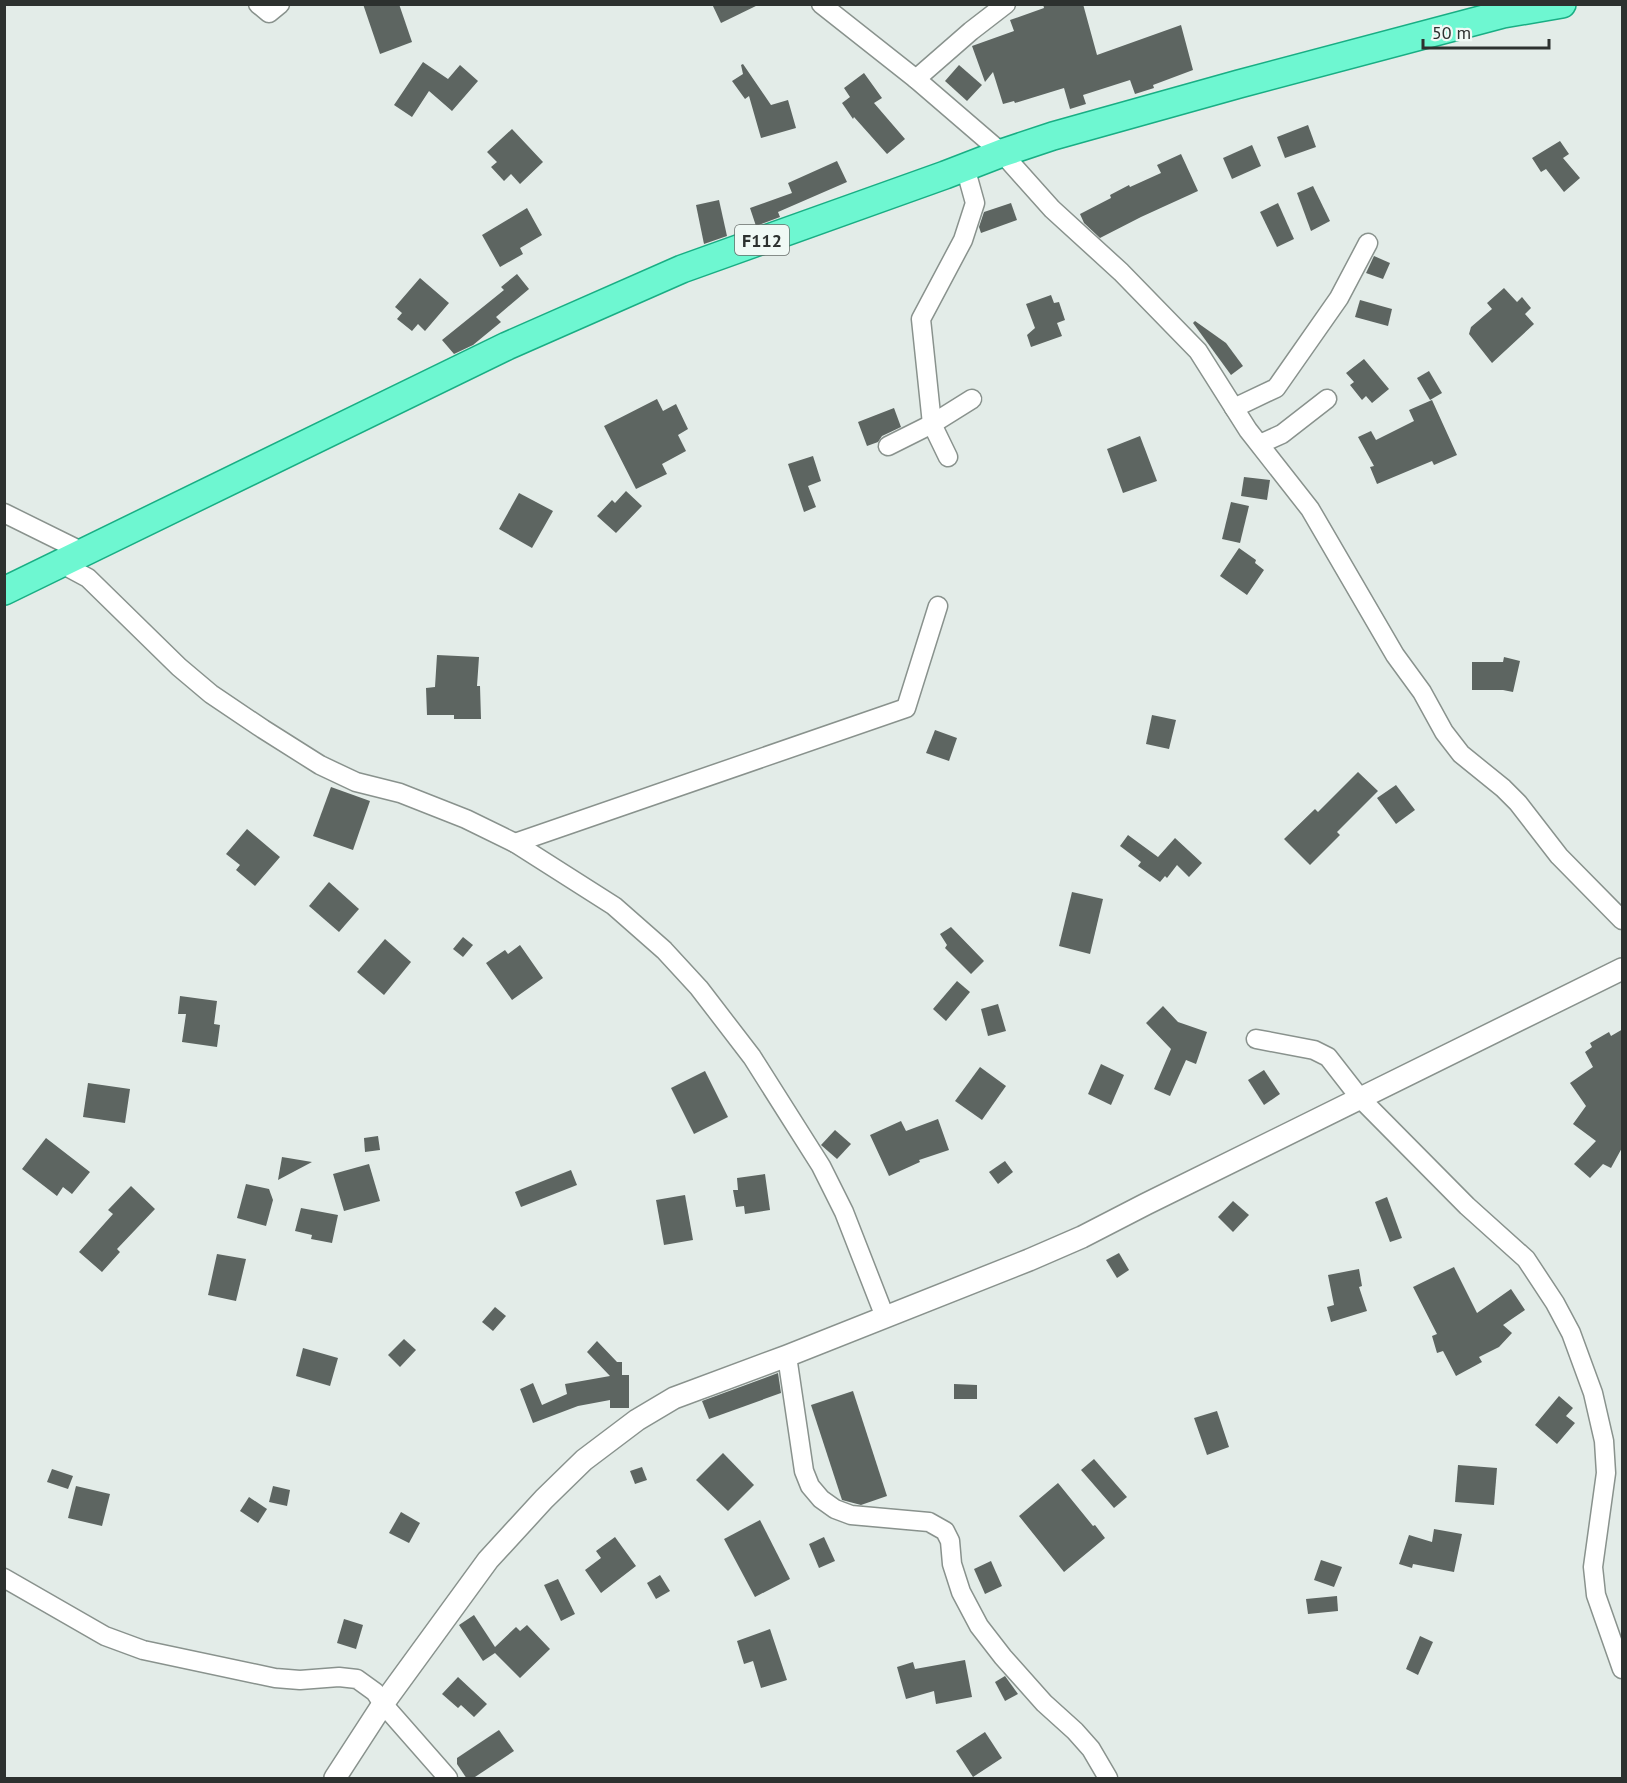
<svg xmlns="http://www.w3.org/2000/svg" width="1627" height="1783" viewBox="0 0 1627 1783" font-family="'PT Sans',sans-serif">
<style>
.building{fill:#5d6561}
.lines{fill:none;stroke-linecap:round;stroke-linejoin:round}
.minor-casing{stroke:#89928d;stroke-width:21}
.tertiary-casing{stroke:#89928d;stroke-width:24}
.primary-casing{stroke:#19ae84;stroke-width:30}
.minor{stroke:#fff;stroke-width:18}
.tertiary{stroke:#fff;stroke-width:21}
.primary{stroke:#6ef7d1;stroke-width:27}
.labels{text-anchor:middle;dominant-baseline:central;stroke-width:6;stroke-linejoin:round;paint-order:stroke}
.shield{fill:#f0f9f5;stroke:#686d6a;stroke-width:1.5}
.shield-label{font-size:18px;font-weight:bold;fill:#2d312f}
</style>
<rect width="100%" height="100%" fill="#e3ece8"/>
<!-- building -->
<g class="building">
<path d="M363 4H399L412 42 380 54Z"/>
<path d="M712 4H760L721 23Z"/>
<path d="M1043 4H1083L1097 55 1181 25 1193 70 1153 85 1154 88 1135 94 1130 80 1083 95 1086 104 1070 109 1064 88 1015 103 1014 101 1003 104 993 72 985 82 972 46 1014 31 1010 20 1044 8Z"/>
<path d="M423 62 448 79 460 65 478 81 452 111 429 91 412 117 394 105Z"/>
<path d="M743 64 771 105 788 100 796 128 761 138 749 96 745 99 732 81 743 74 741 65Z"/>
<path d="M959 65 982 85 967 101 945 81Z"/>
<path d="M864 73 882 98 874 103 905 139 887 154 854 117 853 119 842 103 850 97 844 88Z"/>
<path d="M1308 125 1316 147 1285 158 1277 137Z"/>
<path d="M512 129 543 162 520 184 511 174 504 181 491 167 497 162 487 152Z"/>
<path d="M1560 141 1569 154 1563 158 1580 178 1564 192 1546 169 1541 172 1532 158Z"/>
<path d="M1252 145 1261 166 1232 179 1223 158Z"/>
<path d="M1181 154 1198 191 1141 217 1100 238 1084 223 1080 214 1111 198 1110 195 1129 185 1130 187 1161 173 1157 165Z"/>
<path d="M837 161 847 182 778 212 780 217 756 226 750 208 792 193 788 183Z"/>
<path d="M1313 186 1330 221 1311 231 1297 193Z"/>
<path d="M719 200 727 236 704 244 696 205Z"/>
<path d="M1011 203 1017 220 981 233 979 227 984 212Z"/>
<path d="M1278 203 1294 239 1277 247 1260 212Z"/>
<path d="M527 208 542 235 520 248 523 254 500 267 482 235Z"/>
<path d="M1374 256 1390 263 1383 279 1366 273Z"/>
<path d="M517 274 529 289 496 317 501 322 473 345 454 354 442 340 504 290 501 287Z"/>
<path d="M420 278 449 303 425 331 418 324 412 331 397 319 402 313 395 307Z"/>
<path d="M1504 288 1517 302 1522 297 1531 308 1525 314 1534 324 1492 363 1469 334 1471 327 1492 309 1487 303Z"/>
<path d="M1051 295 1054 303 1059 302 1065 320 1057 323 1062 336 1031 347 1027 335 1035 328 1026 304Z"/>
<path d="M1360 300 1392 309 1388 326 1355 317Z"/>
<path d="M1195 321 1226 343 1243 366 1231 375 1193 323Z"/>
<path d="M1364 359 1389 389 1372 403 1366 396 1362 400 1350 385 1354 382 1346 373Z"/>
<path d="M1429 371 1442 393 1430 400 1417 378Z"/>
<path d="M657 399 663 411 676 404 688 429 678 435 686 451 662 464 667 474 636 489 604 426Z"/>
<path d="M1432 400 1457 455 1434 465 1432 461 1377 484 1370 467 1374 466 1358 437 1371 431 1376 440 1414 421 1409 410Z"/>
<path d="M894 408 901 427 882 436 878 442 867 446 858 422Z"/>
<path d="M1140 436 1157 481 1123 493 1107 449Z"/>
<path d="M813 456 821 481 808 486 816 507 804 512 788 464Z"/>
<path d="M1244 477 1270 480 1267 500 1241 496Z"/>
<path d="M626 491 642 506 616 533 597 516 612 500 615 503Z"/>
<path d="M519 493 553 511 532 548 499 529Z"/>
<path d="M1231 502 1249 506 1240 543 1222 539Z"/>
<path d="M1239 548 1256 560 1255 563 1264 570 1247 595 1220 576Z"/>
<path d="M437 655 479 657 477 686H480L481 719H454V715H427L426 688 435 687Z"/>
<path d="M1504 657 1520 661 1513 692 1503 690H1472V662H1503Z"/>
<path d="M1152 715 1176 720 1169 749 1146 744Z"/>
<path d="M935 730 957 738 949 761 926 753Z"/>
<path d="M1358 772 1378 791 1337 832 1340 835 1310 865 1284 839 1315 809 1318 812Z"/>
<path d="M1396 785 1415 810 1396 824 1377 798Z"/>
<path d="M331 787 370 801 353 850 313 836Z"/>
<path d="M247 829 280 857 255 886 236 870 240 865 226 854Z"/>
<path d="M1128 835 1158 857 1175 838 1202 863 1189 877 1177 865 1167 878 1165 876 1160 882 1138 866 1141 862 1120 846Z"/>
<path d="M329 882 359 909 339 932 309 906Z"/>
<path d="M1072 892 1103 899 1090 954 1059 946Z"/>
<path d="M951 927 984 961 971 974 945 948 947 945 940 934Z"/>
<path d="M463 937 473 945 463 957 453 949Z"/>
<path d="M385 939 411 962 384 995 357 972Z"/>
<path d="M520 945 543 978 512 1000 486 963 505 950 508 954Z"/>
<path d="M957 981 970 992 946 1021 933 1009Z"/>
<path d="M180 996 217 1001 214 1024 220 1025 217 1047 182 1042 186 1014H178Z"/>
<path d="M998 1004 1006 1031 988 1036 981 1009Z"/>
<path d="M1163 1006 1178 1022 1207 1032 1196 1064 1186 1060 1170 1096 1154 1089 1171 1049 1146 1023Z"/>
<path d="M1623 1029V1146L1611 1168 1603 1164 1590 1178 1574 1164 1596 1141 1573 1124 1586 1106 1570 1083 1593 1067 1585 1052 1592 1047 1590 1043 1609 1032 1611 1036Z"/>
<path d="M1101 1064 1124 1075 1111 1105 1088 1094Z"/>
<path d="M980 1067 1006 1086 982 1120 955 1101Z"/>
<path d="M1264 1070 1280 1094 1264 1105 1248 1080Z"/>
<path d="M705 1071 728 1117 694 1134 671 1088Z"/>
<path d="M88 1083 130 1089 125 1123 83 1117Z"/>
<path d="M938 1119 949 1150 919 1160 920 1162 889 1176 870 1135 901 1121 906 1131Z"/>
<path d="M835 1130 851 1144 837 1159 821 1145Z"/>
<path d="M378 1136 380 1150 365 1152 364 1138Z"/>
<path d="M46 1138 90 1172 72 1194 63 1187 57 1196 22 1169Z"/>
<path d="M282 1157 312 1162 278 1180Z"/>
<path d="M1005 1161 1013 1172 998 1184 989 1172Z"/>
<path d="M369 1164 380 1201 344 1211 333 1174Z"/>
<path d="M571 1170 577 1185 521 1207 515 1192Z"/>
<path d="M765 1174 770 1210 745 1214 744 1206 736 1207 733 1190H738L737 1178Z"/>
<path d="M246 1184 269 1189 273 1200 266 1226 237 1218Z"/>
<path d="M131 1186 155 1209 117 1249 120 1252 102 1272 79 1252 113 1214 108 1210Z"/>
<path d="M685 1195 693 1240 664 1245 656 1200Z"/>
<path d="M1387 1197 1402 1238 1390 1242 1375 1202Z"/>
<path d="M1233 1201 1249 1215 1233 1232 1218 1217Z"/>
<path d="M301 1208 338 1215 332 1243 311 1239 312 1235 295 1231Z"/>
<path d="M1119 1253 1129 1270 1117 1278 1106 1260Z"/>
<path d="M217 1254 246 1259 236 1301 208 1295Z"/>
<path d="M1454 1267 1477 1313 1511 1289 1525 1310 1503 1325 1512 1333 1499 1347 1479 1357 1482 1362 1456 1376 1443 1351 1437 1353 1432 1336 1437 1334 1413 1287Z"/>
<path d="M1359 1269 1362 1286 1359 1287 1367 1311 1331 1322 1327 1307 1334 1305 1328 1275Z"/>
<path d="M495 1307 506 1316 493 1331 482 1322Z"/>
<path d="M404 1339 416 1350 400 1367 388 1355Z"/>
<path d="M597 1341 617 1362H622V1375H629V1408H610V1400L578 1406 533 1423 520 1389 533 1383 542 1405 567 1394 565 1384 610 1376 587 1352Z"/>
<path d="M303 1348 338 1358 330 1386 296 1376Z"/>
<path d="M778 1373 781 1393 709 1419 702 1401Z"/>
<path d="M954 1384 977 1385V1399H954Z"/>
<path d="M853 1391 887 1496 861 1505 842 1500 811 1405Z"/>
<path d="M1559 1396 1573 1408 1566 1416 1575 1423 1557 1444 1535 1425Z"/>
<path d="M1217 1411 1229 1447 1207 1455 1194 1418Z"/>
<path d="M723 1453 754 1485 728 1511 696 1480Z"/>
<path d="M1094 1459 1127 1497 1114 1508 1081 1470Z"/>
<path d="M1458 1465 1497 1468 1494 1505 1455 1502Z"/>
<path d="M642 1467 647 1480 635 1484 630 1471Z"/>
<path d="M52 1469 73 1476 68 1489 47 1482Z"/>
<path d="M1058 1483 1093 1526 1095 1525 1105 1538 1064 1572 1019 1516Z"/>
<path d="M76 1486 110 1494 102 1526 68 1518Z"/>
<path d="M273 1486 290 1490 287 1506 269 1502Z"/>
<path d="M249 1497 267 1509 258 1523 240 1511Z"/>
<path d="M401 1512 420 1523 409 1543 389 1533Z"/>
<path d="M760 1520 790 1579 755 1597 724 1539Z"/>
<path d="M1434 1529 1462 1534 1454 1572 1413 1564 1412 1568 1399 1564 1409 1535 1432 1542Z"/>
<path d="M615 1537 636 1566 601 1593 585 1570 601 1558 596 1551Z"/>
<path d="M824 1537 835 1561 819 1568 809 1544Z"/>
<path d="M1321 1560 1342 1567 1334 1587 1314 1580Z"/>
<path d="M991 1561 1002 1586 985 1594 974 1569Z"/>
<path d="M660 1575 670 1591 656 1599 647 1583Z"/>
<path d="M558 1579 575 1614 561 1621 544 1585Z"/>
<path d="M1337 1596 1338 1611 1308 1614 1306 1599Z"/>
<path d="M474 1615 495 1647 516 1627 520 1631 527 1625 550 1649 520 1678 495 1653 483 1661 459 1625Z"/>
<path d="M344 1619 363 1625 356 1649 337 1643Z"/>
<path d="M770 1629 787 1680 761 1688 753 1661 744 1664 737 1641Z"/>
<path d="M1420 1636 1433 1642 1418 1675 1406 1669Z"/>
<path d="M965 1660 972 1697 936 1704 934 1691 906 1699 897 1667 913 1662 915 1669Z"/>
<path d="M1005 1676 1018 1694 1005 1701 995 1682Z"/>
<path d="M458 1677 487 1704 474 1717 461 1705 458 1708 442 1694Z"/>
<path d="M499 1730 514 1751 472 1779H467L457 1764V1758Z"/>
<path d="M985 1732 1002 1758 973 1777 956 1751Z"/>
</g>
<g class="lines">
<!-- minor casing -->
<g class="minor-casing">
<g id="minor">
<path d="M258 4 269 13 280 4"/>
<path d="M821 4 916 79 1002 153 1052 209 1121 272 1198 351 1248 430 1310 509 1395 655 1422 692 1444 732 1461 754 1503 788 1518 803 1559 856 1622 920"/>
<path d="M916 79 971 31 1006 4"/>
<path d="M1234 408 1276 388 1339 298 1368 243"/>
<path d="M1260 444 1282 434 1327 399"/>
<path d="M888 446 932 424 972 399"/>
<path d="M948 457 932 424 921 319 963 240 975 203 965 167"/>
<path d="M4 513 85 553"/>
<path d="M62 564 88 578 179 667 211 694 263 729 320 765 356 782 400 793 466 819 515 843 614 906 664 950 699 988 752 1057 821 1166 844 1212 885 1317"/>
<path d="M515 843 906 708 938 606"/>
<path d="M1256 1039 1314 1050 1328 1057 1360 1098 1467 1206 1526 1259 1555 1303 1571 1333 1593 1393 1604 1441 1606 1473 1593 1567 1596 1595 1622 1669"/>
<path d="M787 1356 804 1471 810 1486 821 1499 835 1509 851 1515 929 1522 945 1531 950 1541 952 1564 961 1592 979 1626 1003 1657 1044 1703 1075 1731 1091 1749 1108 1778"/>
<path d="M4 1578 105 1636 143 1650 275 1678 300 1680 339 1677 357 1679 375 1692 383 1704 448 1778"/>
</g>
</g>
<!-- tertiary casing -->
<g class="tertiary-casing">
<path id="tertiary" d="M335 1778 383 1704 488 1560 544 1499 584 1460 637 1420 674 1398 787 1356 1029 1260 1082 1237 1146 1204 1622 969"/>
</g>
<!-- primary casing -->
<g class="primary-casing">
<path id="primary" d="M4 591 507 346 682 269 945 175 1002 153 1053 136 1239 84 1503 14 1562 4"/>
</g>
<!-- minor -->
<use href="#minor" class="minor"/>
<!-- tertiary -->
<use href="#tertiary" class="tertiary"/>
<!-- primary -->
<use href="#primary" class="primary"/>
</g>
<g class="labels">
<!-- shield labels -->
<rect class="shield" x="735" y="225" width="54" height="30" rx="4.5"/>
<g class="shield-label">
<text x="762" y="240">F112</text>
</g>
</g>
<!-- border -->
<rect width="1627" height="1783" fill="none" stroke="#2d312f" stroke-width="12"/>
<!-- scale -->
<path d="M1423 39v9h126v-9" fill="none" stroke="#2d312f" stroke-width="3"/>
<text x="1432" y="39" font-size="18" fill="#2d312f" stroke="#f0f9f5" stroke-width="4.5" paint-order="stroke">50 m</text>
</svg>
